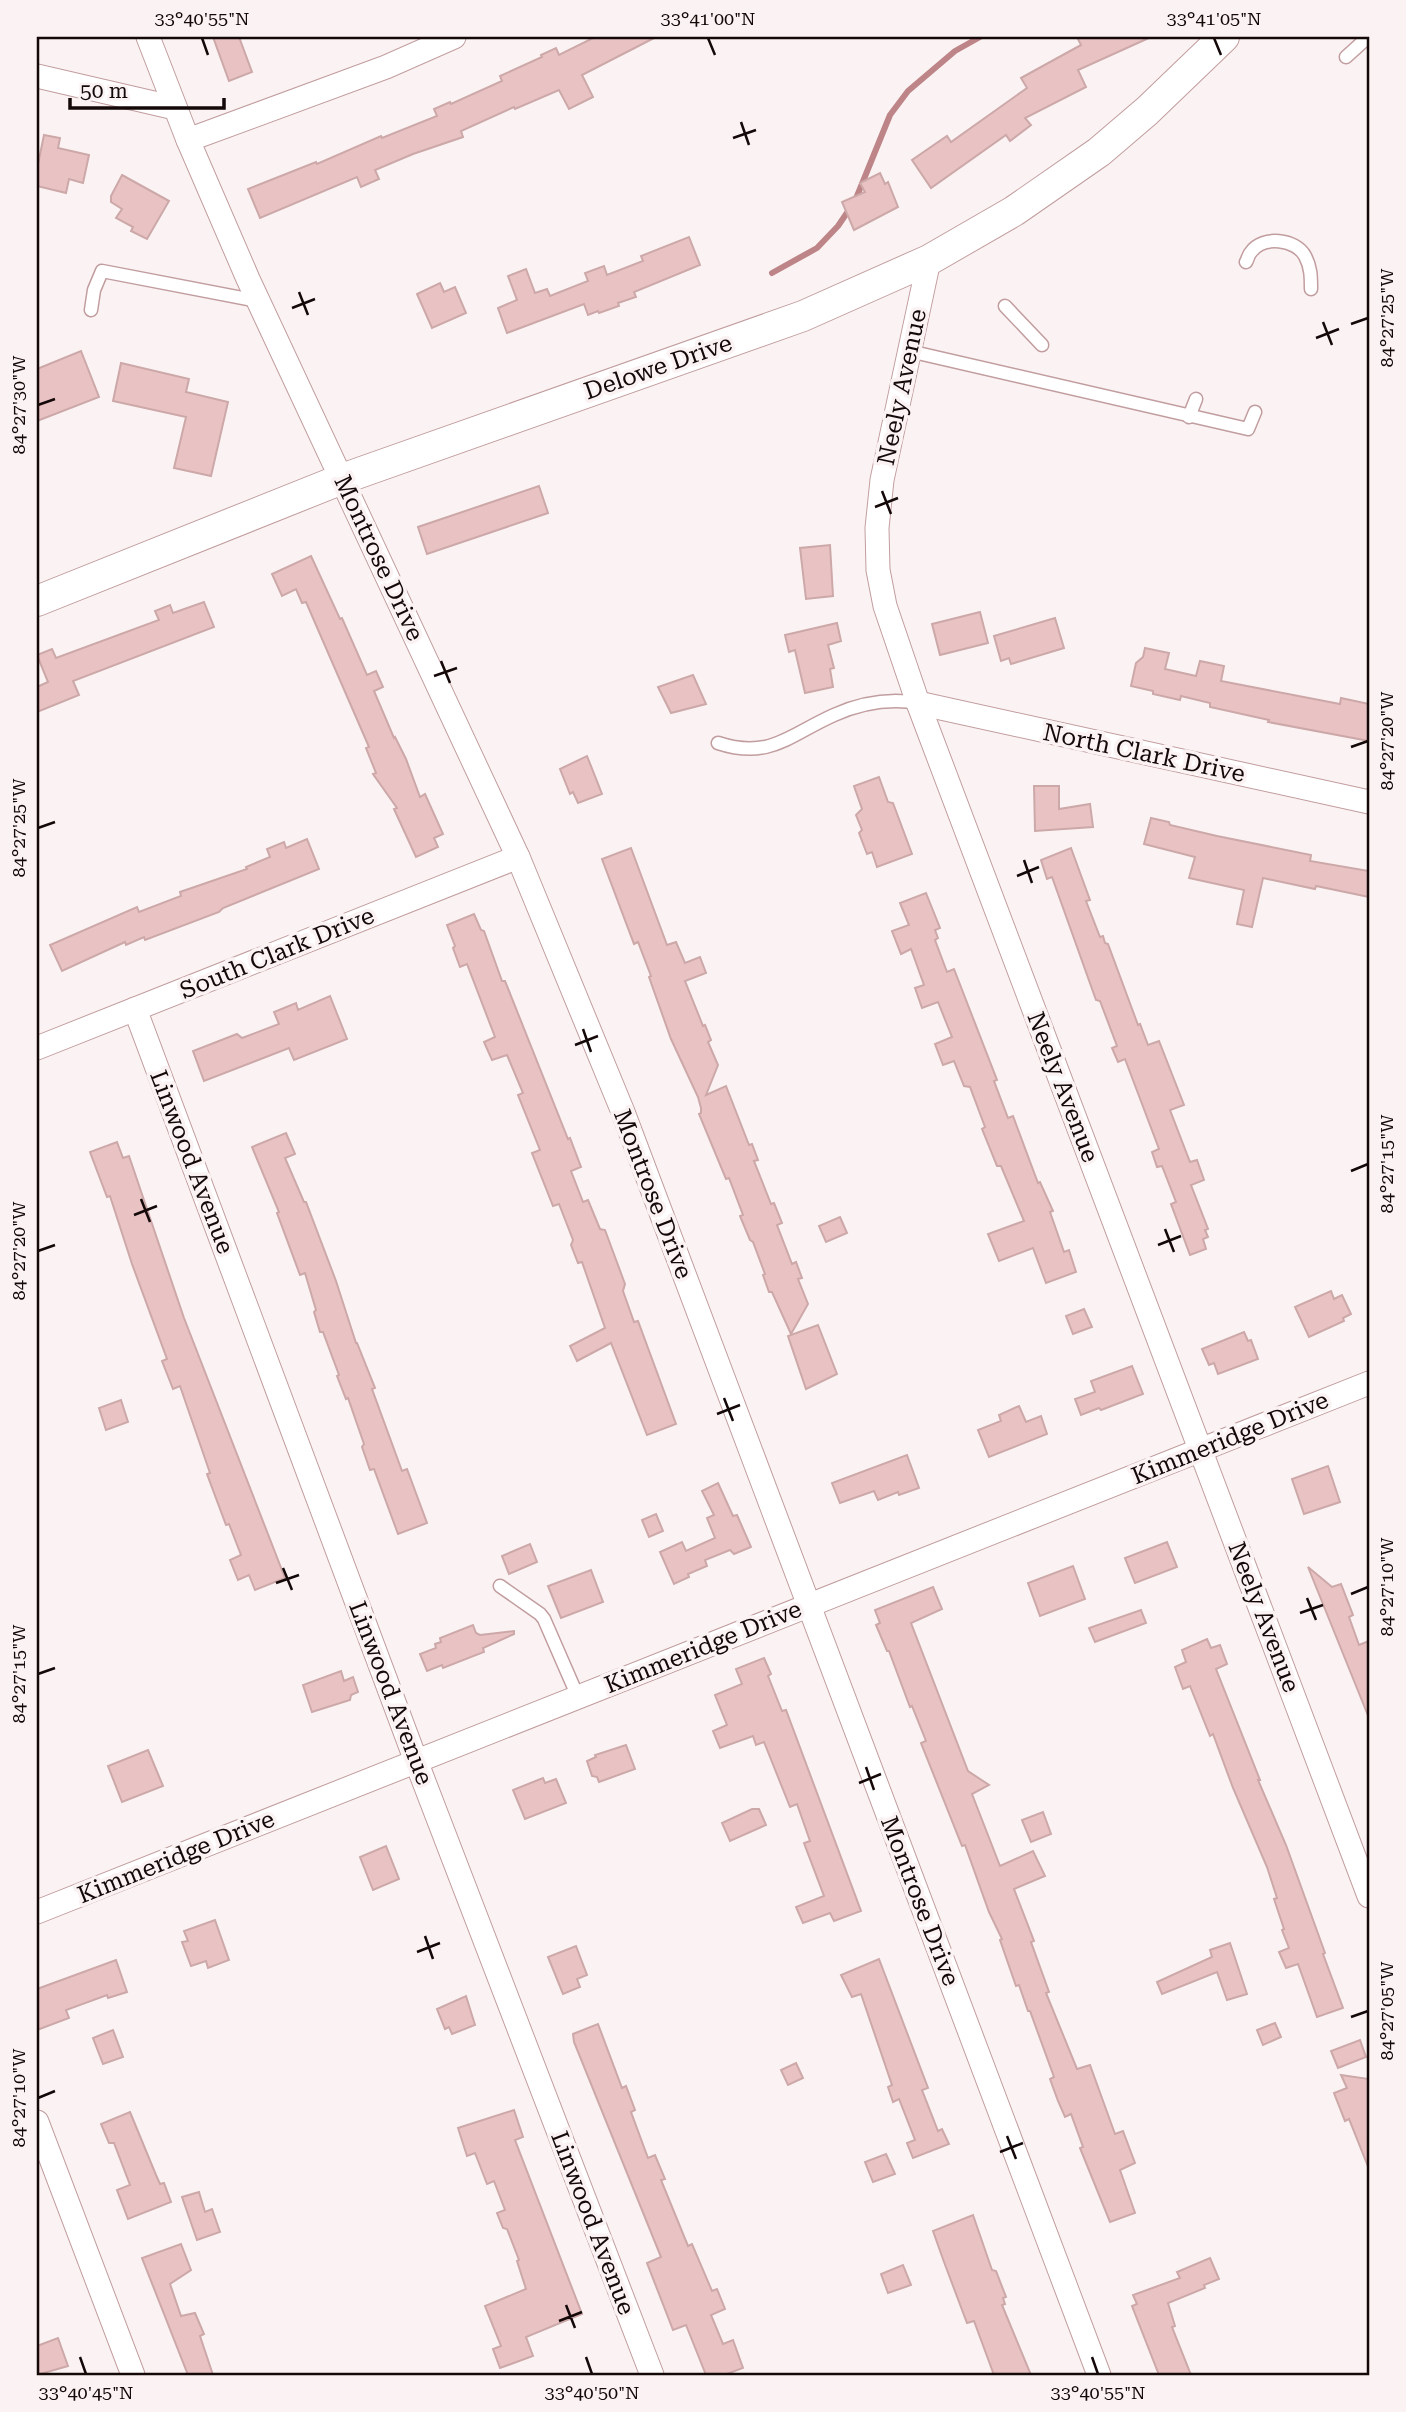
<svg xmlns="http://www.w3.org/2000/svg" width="1406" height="2412" viewBox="0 0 1406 2412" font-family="'Roboto Serif',serif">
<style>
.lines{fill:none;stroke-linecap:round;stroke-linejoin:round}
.stream{stroke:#be8588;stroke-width:6}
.building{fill:#e9c3c4;stroke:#cda8a9;stroke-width:2}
.service-casing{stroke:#c29d9f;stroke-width:15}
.minor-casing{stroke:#c29d9f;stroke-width:25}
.tertiary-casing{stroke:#c29d9f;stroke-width:32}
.service{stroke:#fff;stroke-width:12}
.minor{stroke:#fff;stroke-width:23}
.tertiary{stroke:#fff;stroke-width:30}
.ticks{fill:none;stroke:#140809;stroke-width:2.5}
.labels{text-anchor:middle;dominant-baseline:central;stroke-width:7;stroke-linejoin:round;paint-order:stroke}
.street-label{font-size:24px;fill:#140809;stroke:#fbf3f3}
.neatline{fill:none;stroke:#140809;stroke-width:2.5}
.ticks-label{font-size:18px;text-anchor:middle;fill:#140809}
</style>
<rect width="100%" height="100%" fill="#fbf3f3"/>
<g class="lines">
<!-- stream -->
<path class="stream" d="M772 273 817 248 838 226 855 201 890 115 908 91 955 51 980 37"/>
</g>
<!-- building -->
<g class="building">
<path d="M213 37H239L252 72 229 81Z"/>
<path d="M595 37H656L582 75 593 97 569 109 559 90 515 109 514 107 461 131 463 137 413 154 375 170 379 179 361 187 357 177 260 218 248 189 316 162 317 164 381 136 382 138 437 116 434 109 450 102 451 104 502 81 500 76 542 57 541 55 556 48 559 55Z"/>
<path d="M1077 37H1151L1078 70 1086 87 1025 118 1031 125 1010 141 1006 135 931 188 912 160 947 136 951 142 1027 88 1021 78 1081 45Z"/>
<path d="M44 135 60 138 58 148 89 155 83 183 69 179 66 193 37 186V169Z"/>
<path d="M880 173 885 184 888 182 898 207 854 230 842 202 865 192 860 183Z"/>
<path d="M122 175 169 201 147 239 131 231 133 227 116 218 122 209 111 202V196Z"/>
<path d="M689 237 700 265 634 292 636 297 618 303 619 306 599 313 598 311 588 315 584 304 507 333 498 308 517 300 508 276 526 269 535 293 547 289 550 296 588 281 585 273 604 266 607 275 643 261 641 256Z"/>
<path d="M440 283 444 292 455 287 466 313 432 328 417 294Z"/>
<path d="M81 351 99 397 37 421V369Z"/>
<path d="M121 363 189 379 186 392 228 402 211 476 174 468 186 417 113 401Z"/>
<path d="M539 486 548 513 427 554 418 527Z"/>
<path d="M830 545 833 596 806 599 800 548Z"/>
<path d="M311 556 340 619 342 618 367 675 376 671 383 687 374 691 394 738 395 737 406 759 420 797 425 794 443 834 434 838 438 847 416 857 394 809 397 808 373 774 376 773 366 748 369 747 306 602 302 603 296 589 282 596 272 574Z"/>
<path d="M204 602 214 627 73 681 79 695 37 712V687L48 682 37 655 52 649 56 658 159 620 155 611 170 605 173 613Z"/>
<path d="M980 612 988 643 940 655 932 624Z"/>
<path d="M1055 618 1064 648 1011 664 1009 658 1001 661 994 636Z"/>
<path d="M837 623 841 641 828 645 834 668 830 669 833 687 805 693 795 650 789 652 785 635Z"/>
<path d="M1145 648 1169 653 1165 669 1196 676 1200 661 1224 666 1221 681 1340 704 1341 698 1369 704V741L1268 722 1269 720 1210 707V703L1181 696 1180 700 1153 694V691L1131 686 1136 663 1143 657Z"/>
<path d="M693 675 706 704 671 713 658 687Z"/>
<path d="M587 756 602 794 578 803 573 792 570 794 560 769Z"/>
<path d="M879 777 888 802 893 803 912 854 877 867 872 852 867 854 859 833 862 830 856 815 862 809 854 786Z"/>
<path d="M1034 786H1059V809L1090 804 1093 827 1035 831Z"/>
<path d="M1151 818 1169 822 1170 825 1217 836 1311 855 1310 861 1369 871V897L1316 886 1315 889 1263 878 1252 927 1237 924 1244 890 1189 878 1195 857 1144 844Z"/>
<path d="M307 839 319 869 223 908 219 912 145 940 144 937 126 945 125 942 62 971 50 945 137 907 139 912 181 896 180 892 247 869 246 867 270 857 267 849 284 842 286 848Z"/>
<path d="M631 848 667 945 676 942 685 963 700 957 706 973 685 981 703 1026 705 1025 711 1040 708 1042 718 1065 706 1095 726 1086 749 1145 752 1144 758 1160 754 1161 771 1204 774 1203 782 1223 777 1225 792 1264 796 1262 802 1278 798 1279 808 1304 791 1334 772 1292H769L763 1275 765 1274 753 1242 750 1240 740 1216 743 1215 729 1178 726 1179 699 1114 701 1113V1108L698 1097 671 1039 649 977 651 976 638 942 634 944 602 859Z"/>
<path d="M1071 848 1090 900 1086 901 1100 937 1103 936 1105 943 1108 944 1138 1025 1140 1024 1148 1045 1159 1041 1184 1105 1170 1110 1190 1162 1197 1160 1204 1180 1191 1185 1208 1229 1205 1230 1208 1237 1203 1239 1206 1249 1190 1255 1171 1204 1176 1202 1162 1166 1157 1167 1152 1152 1159 1149 1139 1096 1125 1059 1118 1062 1112 1048 1117 1046 1100 1001 1096 1000 1052 877 1047 879 1041 860Z"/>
<path d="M926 893 940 928 935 930 938 938 935 940 947 972 954 969 997 1080 994 1081 1008 1118 1013 1116 1038 1183 1040 1182 1053 1211 1050 1212 1064 1252 1069 1250 1076 1272 1046 1283 1033 1248 999 1261 988 1234 1024 1221 1001 1166H997L982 1129 985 1127 970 1087 964 1086 954 1061 943 1065 935 1044 952 1037 938 1002 922 1008 915 988 924 985 911 949 901 954 892 931 909 925 900 903Z"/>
<path d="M474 914 481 930 484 931 502 981H505L568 1139 570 1138 581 1167 571 1171 583 1202 588 1200 600 1229 605 1230 625 1284 623 1291 634 1322 638 1321 676 1424 647 1435 611 1343 577 1361 570 1346 605 1328 582 1262 578 1263 571 1245 573 1240 559 1204 553 1206 532 1153 540 1150 518 1095 523 1093 507 1055 492 1060 484 1042 495 1037 467 964 460 967 453 948 455 946 447 925Z"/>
<path d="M330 996 347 1039 294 1060 289 1048 204 1081 193 1051 237 1034 242 1038 279 1024 274 1012 296 1003 298 1010Z"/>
<path d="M286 1133 295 1154 285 1158 304 1202H306L336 1281 356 1343H357L375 1388 372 1389 402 1471 407 1469 427 1523 398 1534 374 1469 370 1470 362 1447 364 1444 348 1398 346 1399 337 1376 339 1375 323 1332H320L314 1312 316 1310 305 1273 300 1275 277 1213 279 1212 252 1147Z"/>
<path d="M117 1142 123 1158 129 1156 184 1318 285 1578 255 1590 249 1575 238 1580 230 1560 241 1555 229 1524 226 1525 207 1474 210 1473 180 1386 173 1389 162 1361 167 1359 132 1264 110 1196 107 1197 90 1152Z"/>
<path d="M840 1217 847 1233 826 1242 819 1226Z"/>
<path d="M1331 1291 1334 1299 1342 1295 1351 1314 1343 1318 1344 1321 1309 1337 1295 1307Z"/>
<path d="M1084 1309 1092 1327 1073 1334 1066 1316Z"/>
<path d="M818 1325 837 1374 806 1389 788 1336Z"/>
<path d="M1244 1332 1248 1341 1251 1340 1258 1359 1218 1374 1214 1363 1209 1365 1202 1349Z"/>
<path d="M1132 1366 1143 1394 1101 1410 1099 1408 1081 1415 1075 1399 1095 1392 1091 1381Z"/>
<path d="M121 1400 128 1422 106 1430 99 1408Z"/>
<path d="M1019 1406 1026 1422 1041 1416 1047 1434 989 1457 978 1430 1001 1421 999 1415Z"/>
<path d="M907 1455 919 1488 899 1495 898 1492 878 1500 874 1491 840 1503 832 1483Z"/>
<path d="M1328 1466 1340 1502 1304 1514 1292 1479Z"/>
<path d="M718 1483 733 1516 737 1515 751 1547 734 1554 730 1550 705 1560 707 1566 688 1574 689 1577 674 1584 660 1552 682 1542 686 1551 715 1538 707 1518 714 1515 702 1491Z"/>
<path d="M656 1514 663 1531 649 1537 642 1520Z"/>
<path d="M1167 1542 1177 1567 1135 1583 1125 1558Z"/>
<path d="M530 1544 537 1562 509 1574 502 1556Z"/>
<path d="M1073 1566 1085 1599 1040 1616 1028 1583Z"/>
<path d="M1308 1567 1332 1587 1341 1584 1353 1615 1349 1617 1359 1645 1369 1641V1718Z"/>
<path d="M591 1570 603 1602 561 1618 548 1586Z"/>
<path d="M933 1587 942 1609 911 1623 968 1771 989 1785 972 1794 1000 1866 1033 1851 1045 1876 1014 1889 1034 1941 1031 1942 1049 1992 1046 1993 1077 2069 1090 2065 1115 2134 1123 2131 1135 2163 1120 2170 1135 2213 1110 2222 1080 2148 1083 2147 1071 2114 1065 2117 1058 2101 1050 2079 1054 2077 1030 2011H1028L1019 1985 1016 1986 1000 1940 1002 1939 989 1912 965 1845 962 1846 921 1743 926 1741 912 1706 910 1707 889 1651H887L876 1625 880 1623 875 1610Z"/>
<path d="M1141 1610 1146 1623 1095 1642 1089 1628Z"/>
<path d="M473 1625 476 1633 480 1635 514 1631V1634L483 1648 484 1652 443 1668 442 1665 427 1671 420 1654 436 1648 435 1644 441 1642 440 1638Z"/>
<path d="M1207 1639 1211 1648 1220 1645 1227 1664 1216 1669 1260 1780H1258L1286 1845 1325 1953 1323 1954 1343 2008 1317 2017 1298 1964 1286 1968 1279 1952 1289 1948 1282 1930 1284 1929 1274 1899 1277 1898 1267 1867 1233 1788 1213 1734 1210 1736 1190 1686 1183 1689 1175 1667 1186 1662 1182 1650Z"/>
<path d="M764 1658 771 1674 768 1676 782 1711 786 1710 861 1911 834 1921 830 1913 803 1923 796 1907 824 1896 804 1843 810 1841 797 1804 790 1807 764 1742 756 1745 753 1736 720 1748 713 1731 727 1725 715 1695 742 1684 736 1669Z"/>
<path d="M341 1671 344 1681 353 1677 358 1692 351 1695 350 1700 312 1712 303 1685Z"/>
<path d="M626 1745 635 1769 599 1782 597 1777 592 1776 587 1761 596 1757 595 1755Z"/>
<path d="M148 1750 163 1786 122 1802 108 1766Z"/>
<path d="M543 1778 545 1783 556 1779 566 1803 525 1819 513 1790Z"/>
<path d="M752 1809H759L766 1825 730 1841 722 1823Z"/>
<path d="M1043 1812 1051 1834 1031 1842 1022 1820Z"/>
<path d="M386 1846 399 1879 373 1890 360 1857Z"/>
<path d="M215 1920 229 1960 208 1968 206 1961 191 1966 182 1942 188 1941 184 1931Z"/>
<path d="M1230 1943 1247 1994 1227 2000 1217 1972 1162 1994 1157 1982 1212 1957 1210 1950Z"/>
<path d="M576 1946 587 1975 577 1979 580 1987 563 1994 548 1957Z"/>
<path d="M879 1959 928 2088 922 2090 938 2131 942 2129 949 2144 913 2158 907 2143 915 2140 899 2099 893 2102 888 2087 892 2085 861 1994 852 1997 841 1975Z"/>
<path d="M116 1960 127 1992 108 1998 107 1995 66 2010 69 2018 37 2030V1989Z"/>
<path d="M466 1996 475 2025 452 2034 449 2027 445 2029 437 2009Z"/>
<path d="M1275 2023 1281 2037 1263 2045 1257 2030Z"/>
<path d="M598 2024 622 2088 626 2086 635 2110 631 2112 648 2158 655 2155 665 2179 661 2180 688 2246 692 2244 712 2291 717 2289 725 2309 711 2315 723 2344 733 2340 743 2368 724 2375H706L686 2325 673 2330 647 2263 661 2257 574 2042 573 2034Z"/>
<path d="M113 2030 123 2057 103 2064 93 2038Z"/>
<path d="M1360 2040 1366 2057 1338 2068 1331 2051Z"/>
<path d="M796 2063 803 2078 788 2085 781 2070Z"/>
<path d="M1341 2075 1369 2079V2169L1349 2119 1345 2121 1334 2093 1347 2088Z"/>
<path d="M514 2110 523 2137 515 2140 582 2314 526 2337 533 2356 500 2368 493 2349 501 2346 485 2306 526 2289 517 2261 519 2260 507 2229 503 2228 497 2213 505 2210 494 2181 487 2184 475 2153 467 2156 458 2128Z"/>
<path d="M130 2112 156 2175 160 2184 164 2183 171 2202 128 2219 117 2190 130 2185 114 2143H109L101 2124Z"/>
<path d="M886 2154 895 2174 873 2182 865 2162Z"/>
<path d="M199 2192 205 2212 212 2209 220 2232 197 2240 182 2197Z"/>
<path d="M973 2215 992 2270 996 2271 1006 2297 1003 2298 1005 2304 1002 2305 1031 2375H994L974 2321 967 2323 944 2262 933 2231Z"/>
<path d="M181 2244 191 2270 170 2284 181 2316 195 2313 204 2334 200 2336 213 2375H188L142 2258Z"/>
<path d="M1210 2258 1219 2279 1204 2285 1205 2288 1168 2303 1175 2326 1172 2327 1191 2375H1159L1132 2306 1137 2304 1133 2295 1180 2278 1177 2272Z"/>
<path d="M903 2265 911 2285 888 2293 881 2274Z"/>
<path d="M58 2338 68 2366 37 2375V2346Z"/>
</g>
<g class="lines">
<!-- service casing -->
<g class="service-casing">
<g id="service">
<path d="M1346 57 1368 37"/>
<path d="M1246 262C1248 259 1248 255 1251 252 1263 235 1296 239 1305 256 1311 267 1311 277 1311 289"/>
<path d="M1005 306 1042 345"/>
<path d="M91 310 94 290 102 271 258 301"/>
<path d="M909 351 1248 429 1255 412"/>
<path d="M1189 417 1196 399"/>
<path d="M718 743C770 760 789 735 834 715 861 703 889 698 918 703"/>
<path d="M500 1586 540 1614 544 1619 578 1697"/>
</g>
</g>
<!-- minor casing -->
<g class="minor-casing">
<g id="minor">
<path d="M148 37 188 140 248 279 518 857 623 1112 1099 2375"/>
<path d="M37 76 175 108"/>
<path d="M188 140 386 67 454 37"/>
<path d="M929 260 882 480 877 528 878 570 885 606 918 703 1369 1896"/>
<path d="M918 703 1369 802"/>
<path d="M135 1009 416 1761 652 2375"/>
<path d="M37 1048 518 857"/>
<path d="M37 1912 1369 1383"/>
<path d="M37 2122 133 2375"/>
</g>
</g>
<!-- tertiary casing -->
<g class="tertiary-casing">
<path id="tertiary" d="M37 601 342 479 803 316 929 260 1014 211 1099 152 1147 111 1224 37"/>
</g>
<!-- service -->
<use href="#service" class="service"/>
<!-- minor -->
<use href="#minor" class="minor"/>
<!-- tertiary -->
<use href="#tertiary" class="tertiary"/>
</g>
<!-- ticks -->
<path class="ticks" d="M202 38 208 55M708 38 715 55M1214 38 1221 55M741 122 749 145M733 138 756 130M299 292 308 315M292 308 315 299M1323 322 1332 345M1351 324 1368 318M1316 338 1339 329M38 405 55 399M882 491 891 514M875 507 898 498M441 661 450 683M434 676 457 668M1351 747 1368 741M38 828 55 822M1024 860 1032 883M1017 876 1039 867M583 1029 591 1052M575 1045 598 1036M1351 1171 1368 1164M141 1199 150 1222M134 1215 157 1206M1165 1229 1174 1252M1158 1245 1181 1236M38 1251 55 1245M724 1398 733 1421M717 1414 740 1405M283 1568 292 1590M276 1583 299 1575M1351 1594 1368 1587M1307 1598 1316 1620M1300 1613 1323 1605M38 1674 55 1668M866 1767 874 1790M859 1783 881 1774M425 1936 433 1959M417 1952 440 1943M1351 2017 1368 2011M38 2098 55 2091M1007 2136 1016 2159M1000 2152 1023 2143M566 2305 575 2328M559 2321 582 2312M80 2357 86 2374M586 2357 592 2374M1092 2357 1098 2374"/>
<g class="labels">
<!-- street labels -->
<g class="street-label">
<text transform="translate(658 367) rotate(-19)">Delowe Drive</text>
<text transform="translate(902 387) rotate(-78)">Neely Avenue</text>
<text transform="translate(379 558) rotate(65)">Montrose Drive</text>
<text transform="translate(1144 753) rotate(12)">North Clark Drive</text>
<text transform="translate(277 953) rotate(-22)">South Clark Drive</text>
<text transform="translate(1063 1087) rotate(69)">Neely Avenue</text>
<text transform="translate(192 1162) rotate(69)">Linwood Avenue</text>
<text transform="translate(653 1194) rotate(69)">Montrose Drive</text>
<text transform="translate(1230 1438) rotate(-22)">Kimmeridge Drive</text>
<text transform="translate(1264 1617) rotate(69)">Neely Avenue</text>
<text transform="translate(703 1647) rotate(-22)">Kimmeridge Drive</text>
<text transform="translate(391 1693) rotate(69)">Linwood Avenue</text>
<text transform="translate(176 1857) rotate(-22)">Kimmeridge Drive</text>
<text transform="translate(920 1901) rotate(69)">Montrose Drive</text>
<text transform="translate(593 2223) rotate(69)">Linwood Avenue</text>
</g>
</g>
<!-- border -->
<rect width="1406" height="2412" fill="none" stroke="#fbf3f3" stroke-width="77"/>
<!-- scale -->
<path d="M70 98v10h154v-10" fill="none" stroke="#140809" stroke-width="3.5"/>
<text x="80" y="98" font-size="21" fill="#140809" stroke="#fbf3f3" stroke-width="5" paint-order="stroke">50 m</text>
<rect x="38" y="38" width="1330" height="2336" class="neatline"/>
<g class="ticks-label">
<text x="202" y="25">33°40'55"N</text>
<text x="708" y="25">33°41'00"N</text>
<text x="1214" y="25">33°41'05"N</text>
<text transform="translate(1387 318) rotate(-90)" y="6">84°27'25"W</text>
<text transform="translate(19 405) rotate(-90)" y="6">84°27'30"W</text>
<text transform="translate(1387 741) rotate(-90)" y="6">84°27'20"W</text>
<text transform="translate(19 828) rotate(-90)" y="6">84°27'25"W</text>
<text transform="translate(1387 1164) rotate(-90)" y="6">84°27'15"W</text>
<text transform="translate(19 1251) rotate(-90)" y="6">84°27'20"W</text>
<text transform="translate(1387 1587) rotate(-90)" y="6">84°27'10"W</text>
<text transform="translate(19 1674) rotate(-90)" y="6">84°27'15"W</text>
<text transform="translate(1387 2011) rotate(-90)" y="6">84°27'05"W</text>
<text transform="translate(19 2098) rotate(-90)" y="6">84°27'10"W</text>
<text x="86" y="2399">33°40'45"N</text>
<text x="592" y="2399">33°40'50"N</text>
<text x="1098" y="2399">33°40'55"N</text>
</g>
</svg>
